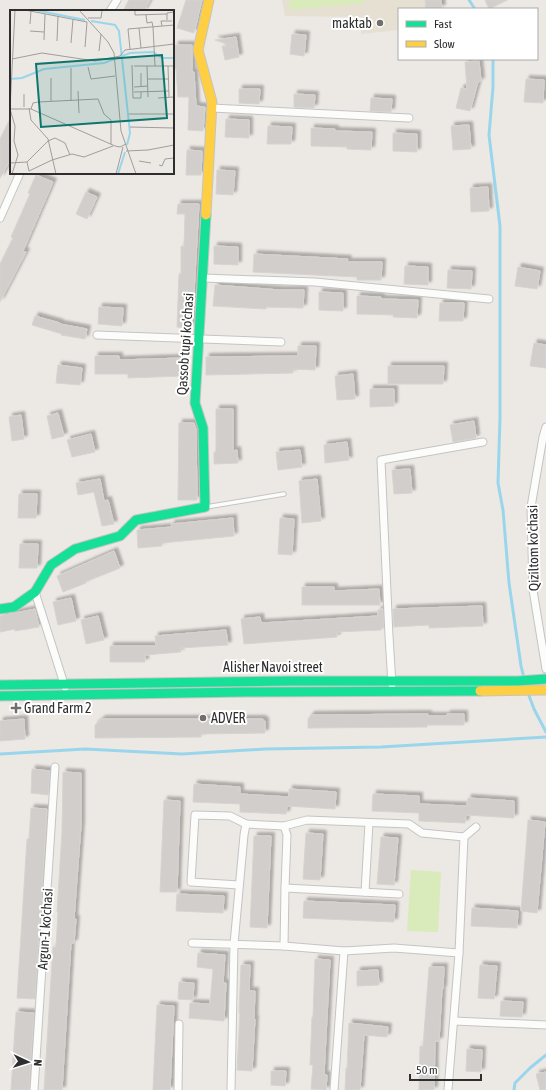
<svg xmlns="http://www.w3.org/2000/svg" width="546" height="1090" viewBox="0 0 546 1090" font-family="'Asap Condensed',sans-serif">
<style>
.education{fill:#e6e0d3}
.pitch{fill:#d9eabb}
.lines{fill:none;stroke-linecap:round;stroke-linejoin:round}
.stream{stroke:#99d6ec;stroke-width:3}
.building{fill:#d1cecb;stroke:#d7d4d0;filter:url(#shadow)}
.lane-casing{stroke:#c5c4c5;stroke-width:5.5}
.street-casing{stroke:#c5c4c5;stroke-width:9}
.fast-casing{stroke:#c5c4c5;stroke-width:11}
.slow-casing{stroke:#c5c4c5;stroke-width:11}
.lane{stroke:#fcfcfb;stroke-width:3.5}
.street{stroke:#fcfcfb;stroke-width:7}
.fast{stroke:#16e098;stroke-width:9}
.slow{stroke:#ffcf43;stroke-width:9}
.poi-dot{fill:#706f6e;stroke:#fff;stroke-width:1.5}
.labels{text-anchor:middle;dominant-baseline:central;stroke-width:4;stroke-linejoin:round;paint-order:stroke}
.poi-label{font-size:14px;fill:#2e2e2e;stroke:#fff;text-anchor:start}
.street-label{font-size:14px;fill:#2e2e2e;stroke:#fff}
.inset-river{fill:none;stroke:#99d6ec;stroke-width:2}
.inset-road{fill:none;stroke:#a09e9b;stroke-width:1}
.view{fill:#0f766e;fill-opacity:0.15;stroke:#0f766e;stroke-width:2}
.inset-edge{fill:none;stroke:#2e2e2e;stroke-width:2}
</style>
<defs>
<filter id="shadow"><feDropShadow dx="3.5" dy="-3.5" stdDeviation="1" flood-color="#0004"/></filter>
</defs>
<rect width="100%" height="100%" fill="#ece8e4"/>
<!-- education -->
<path class="education" d="M282 0H443L444 9H399V30L361 34 362 17 285 16Z"/>
<!-- pitch -->
<g class="pitch">
<path d="M289 0H364L365 3 290 10Z"/>
<path d="M411 870 441 872 438 932 407 931Z"/>
</g>
<g class="lines">
<!-- stream -->
<g class="stream">
<path d="M469 0 475 9"/>
<path d="M493 59V87L489 135 500 226V418L498 483 503 510 509 583 521 666 524 678"/>
<path d="M528 693 534 709 546 732"/>
<path d="M0 754 85 749 182 754 265 749 381 747 546 737"/>
<path d="M514 1090 515 1083 530 1068 546 1055"/>
</g>
</g>
<!-- building -->
<g class="building">
<path d="M129 0H150L144 11H123Z"/>
<path d="M186 0H202L194 33 177 28Z"/>
<path d="M425 0H441L442 8 426 9Z"/>
<path d="M485 0H507L489 9Z"/>
<path d="M292 34 306 35 304 56 290 54Z"/>
<path d="M236 37 239 57 225 60 222 46 235 47 215 40Z"/>
<path d="M175 45H192V72H194L196 106 205 107 203 131 188 130 189 97H178L176 69H174Z"/>
<path d="M479 61 481 81 478 82 470 111 456 108 461 88 467 89 465 62Z"/>
<path d="M526 79 544 80 543 103 524 102Z"/>
<path d="M239 89H260L259 104 239 103Z"/>
<path d="M294 94 315 95 314 108 294 107Z"/>
<path d="M371 98 392 99 391 112 370 111Z"/>
<path d="M11 117V159L0 178V139Z"/>
<path d="M226 119 249 120V138L225 137Z"/>
<path d="M469 125 471 149 453 150 451 126Z"/>
<path d="M268 126 292 127 291 144H267Z"/>
<path d="M311 128 335 129V131L372 132 371 150 347 149V147L311 146Z"/>
<path d="M393 133 417 134V152L393 151Z"/>
<path d="M187 150 202 151 201 175H186Z"/>
<path d="M217 170 235 171 233 195 216 194Z"/>
<path d="M36 175 53 182 23 251 26 252 0 302V264L13 238 11 237 30 194 28 193Z"/>
<path d="M488 187 489 211 471 212 470 188Z"/>
<path d="M86 192 97 197 87 219 76 214Z"/>
<path d="M178 204H199L192 328 177 327 179 274H181V246L184 247 185 214H177Z"/>
<path d="M214 246 238 247V265L214 264Z"/>
<path d="M254 254 348 259 347 262H382L381 280H357V277L253 272Z"/>
<path d="M405 266 428 267V285L404 284Z"/>
<path d="M518 267 540 271 537 289 515 286Z"/>
<path d="M448 270 472 271 471 289 447 288Z"/>
<path d="M215 285 280 290H304L303 308 266 307V309L213 306Z"/>
<path d="M319 292 343 293V311L319 310Z"/>
<path d="M357 296 381 297V299L418 300 417 318 393 317 394 315 357 314Z"/>
<path d="M440 303H464L463 321H439Z"/>
<path d="M99 307 123 308 122 326 98 324Z"/>
<path d="M35 316 60 323V324L87 329 85 339 61 335 62 334 32 325Z"/>
<path d="M534 343 546 345V368L530 366Z"/>
<path d="M298 346H316L315 370 293 369V373L206 375V357L298 356Z"/>
<path d="M95 356H119V360L182 358V376L128 378V374H95Z"/>
<path d="M58 365 82 368 80 385 56 383Z"/>
<path d="M388 366H444L443 384H388Z"/>
<path d="M353 374 355 399 337 400 335 376Z"/>
<path d="M370 389H394V406L370 407Z"/>
<path d="M216 409H233V451L237 450 238 463 214 464V452H216Z"/>
<path d="M58 413 64 436 52 439 47 416Z"/>
<path d="M21 415 24 439 12 441 9 417Z"/>
<path d="M474 421 476 438 453 442 450 425Z"/>
<path d="M179 423H194L196 429 197 500H178Z"/>
<path d="M91 434 95 452 72 457 67 440Z"/>
<path d="M347 442 349 460 325 463 324 445Z"/>
<path d="M300 450 302 467 278 470 276 452Z"/>
<path d="M410 469 412 493 394 494 392 470Z"/>
<path d="M100 479 104 501 108 500 114 524 102 526 94 492 78 495 76 483Z"/>
<path d="M317 479 321 521 302 523 299 481Z"/>
<path d="M19 494H37L36 518H18Z"/>
<path d="M233 518 234 536 162 543V546L138 548 137 530 172 527 171 524Z"/>
<path d="M280 518 294 519 292 555 278 554Z"/>
<path d="M20 544H38L37 568H19Z"/>
<path d="M114 551 120 568 85 582 86 583 63 592 57 576Z"/>
<path d="M302 587H334V591L379 589 380 605H302Z"/>
<path d="M71 598 76 621 58 625 53 602Z"/>
<path d="M482 606 483 626 429 628V625L394 627 393 609Z"/>
<path d="M35 609 39 627 15 631V629L0 632V616Z"/>
<path d="M383 609 384 628H381V630L337 632V637L244 644 241 619 260 617 261 623 378 616V610Z"/>
<path d="M98 616 104 640 86 644 81 620Z"/>
<path d="M226 630 228 645 180 648 181 652 145 655V662H110V646H156L155 636Z"/>
<path d="M428 714V716H447V714H464V725H427V727L308 728V719L311 715Z"/>
<path d="M24 719 25 739 0 741V721Z"/>
<path d="M102 719H262L265 721V733L201 734V737L95 738V725Z"/>
<path d="M32 769 50 771 48 795 31 793Z"/>
<path d="M63 772 81 773V825L74 919H76L74 943H71L62 1090H44L53 947H56L58 912H57L62 831Z"/>
<path d="M194 784 240 787V794L289 797V789L336 792 335 809 287 806 286 814 240 812V804L193 802Z"/>
<path d="M373 794 419 796V804L467 806 468 798 514 801V818L466 815 465 823 419 821V813L372 811Z"/>
<path d="M164 800 180 801 177 892H160Z"/>
<path d="M31 808 47 809 35 999 17 998 27 839H29Z"/>
<path d="M528 820 545 822 537 913 521 911Z"/>
<path d="M306 833 323 834 320 880 303 879Z"/>
<path d="M254 836H271L267 928 250 927Z"/>
<path d="M381 837 398 838 394 885 377 884Z"/>
<path d="M177 894 224 896 223 913 176 911Z"/>
<path d="M304 901 395 905 394 922 303 918Z"/>
<path d="M472 908 518 911 517 928 471 926Z"/>
<path d="M198 953 225 955 223 983H226L224 1021 189 1018 190 1003 210 1004 213 969 197 967Z"/>
<path d="M315 959 330 960 324 1075H327L326 1090 311 1089 313 1065H310L312 1017H313Z"/>
<path d="M241 965H250L249 991H255L254 1019H255L252 1071 237 1070 240 1013H239Z"/>
<path d="M480 965 497 966 494 999 478 998Z"/>
<path d="M429 967H444L443 989H442L439 1041H435L434 1090H419L420 1046 423 1047Z"/>
<path d="M378 970 379 985 357 986V971Z"/>
<path d="M179 982 194 983 193 1000 178 999Z"/>
<path d="M501 1001 523 1002 522 1017 500 1016Z"/>
<path d="M157 1005 174 1006 170 1090H153Z"/>
<path d="M16 1012 34 1013 29 1090H11Z"/>
<path d="M349 1023 388 1027 387 1037 364 1035 360 1090H345L346 1068H347Z"/>
<path d="M467 1049 482 1050 481 1072 466 1071Z"/>
<path d="M271 1071H286L285 1086 271 1085Z"/>
<path d="M546 1072V1090H540L536 1074Z"/>
</g>
<g class="lines">
<!-- lane casing -->
<g class="lane-casing">
<path id="lane" d="M206 507 284 494"/>
</g>
<!-- street casing -->
<g class="street-casing">
<g id="street">
<path d="M110 11 117 0"/>
<path d="M212 108 409 118"/>
<path d="M0 218 20 173"/>
<path d="M203 278 315 282 489 299"/>
<path d="M97 335 281 342"/>
<path d="M546 427 543 437 531 507 533 590 546 669"/>
<path d="M35 592 65 687"/>
<path d="M392 684 389 636 381 460 483 442"/>
<path d="M239 885 191 882 195 815 230 816 246 824 284 826 307 820 409 824 422 833 464 837 476 827"/>
<path d="M285 888 399 894"/>
<path d="M365 892 369 823"/>
<path d="M192 943 284 946 344 951 394 948 459 953"/>
<path d="M284 946 285 888 287 835 284 826"/>
<path d="M454 1021 546 1025"/>
<path d="M34 1090 55 767"/>
<path d="M178 1090 179 1024"/>
<path d="M231 1090 234 944 244 835 246 824"/>
<path d="M334 1090 344 951"/>
<path d="M448 1090 459 953 464 837"/>
</g>
</g>
<!-- fast casing -->
<g class="fast-casing">
<g id="fast">
<path d="M0 609 14 607 35 592 51 565 75 549 120 536 136 520 205 507 203 428 195 403 206 215"/>
<path d="M0 685 290 681H518L546 679"/>
<path d="M0 696 245 692 480 691"/>
</g>
</g>
<!-- slow casing -->
<g class="slow-casing">
<g id="slow">
<path d="M206 215 212 102 198 50 209 0"/>
<path d="M480 691 546 690"/>
</g>
</g>
<!-- lane -->
<use href="#lane" class="lane"/>
<!-- street -->
<use href="#street" class="street"/>
<!-- fast -->
<use href="#fast" class="fast"/>
<!-- slow -->
<use href="#slow" class="slow"/>
</g>
<!-- markers -->
<g class="poi-dot">
<circle cx="380" cy="23" r="4"/>
<path d="M14 702h4v4h4v4h-4v4h-4v-4h-4v-4h4z"/>
<circle cx="203" cy="718" r="4"/>
</g>
<g class="labels">
<!-- poi labels -->
<g class="poi-label">
<text x="372" y="23" text-anchor="end">maktab</text>
<text x="24" y="708">Grand Farm 2</text>
<text x="211" y="718">ADVER</text>
</g>
<!-- street labels -->
<g class="street-label">
<text transform="translate(185 344) rotate(-86)">Qassob tupi ko'chasi</text>
<text transform="translate(533 548) rotate(-91)">Qiziltom ko'chasi</text>
<text x="273" y="667">Alisher Navoi street</text>
<text transform="translate(45 929) rotate(-86)">Argun-1 ko'chasi</text>
</g>
</g>
<!-- overview -->
<g transform="translate(10 10)">
<rect width="164" height="164" fill="#ece8e4"/>
<path class="inset-river" d="M25 0 75 10M81 11 105 15 109 21 120 123 117 135M0 69 12 68 34 59 94 53 120 43 143 42 152 48H164M108 164 115 142"/>
<path class="inset-road" d="M15 0 77 12 75 37M69 0 98 32 104 43 111 121 126 164M125 0V5L157 4M136 5 137 13 142 12 143 17M78 8H91L92 0M157 10V3L164 2M20 14 21 1M152 16 151 11H162M143 17 145 56M129 18 131 38M20 21 34 22M34 30 35 4M47 31 48 6M61 33 63 9M120 39 118 19 164 15M89 41 91 24M2 49 32 43 85 51 110 46 115 40 164 34M122 55 123 88H131V82M124 56H164M137 56 138 87M158 56 159 87M78 57 81 69 105 66M131 63V77M41 68V91M138 69H159M124 77 138 76M68 81 69 103M124 82 159 81M14 84V97M148 88 164 87M61 91V58M19 98 21 110 38 129 46 164M0 99H21L105 136 110 137 116 134M21 99 23 93 28 92 88 89 94 104 101 110V134M119 104H164M120 117 164 118M116 141 138 140 164 135M129 151 141 153M17 152 19 161 42 150 62 144 74 147 103 136M0 153 17 152 38 131 45 128 55 133 60 145M149 155 152 156 155 149 164 148M2 164 8 145 4 131 5 116 0 99 5 0M106 164 113 137"/>
<path class="view" d="M152 45 157 108 31 117 26 54Z"/>
<rect width="164" height="164" class="inset-edge"/>
</g>
<!-- legend -->
<rect x="398" y="8" width="140" height="52" fill="#ffffff" stroke="#ababab"/>
<rect x="406" y="21" width="20" height="6" fill="#16e098" stroke="#ababab"/>
<text x="434" y="28" font-size="12" fill="#2e2e2e">Fast</text>
<rect x="406" y="41" width="20" height="6" fill="#ffcf43" stroke="#ababab"/>
<text x="434" y="48" font-size="12" fill="#2e2e2e">Slow</text>
<!-- north arrow -->
<g transform="translate(28 1062) rotate(94)" stroke="#ffffff" stroke-width="3" paint-order="stroke">
<path d="M0-3L7 15L0 10L-7 15Z" fill="#2e2e2e"/>
<text y="-6" font-size="11" font-weight="bold" text-anchor="middle" fill="#2e2e2e">N</text>
</g>
<!-- scale -->
<path d="M410 1074v6h71v-6" fill="none" stroke="#2e2e2e" stroke-width="2"/>
<text x="416" y="1074" font-size="12" fill="#2e2e2e" stroke="#ffffff" stroke-width="3" paint-order="stroke">50 m</text>
</svg>
